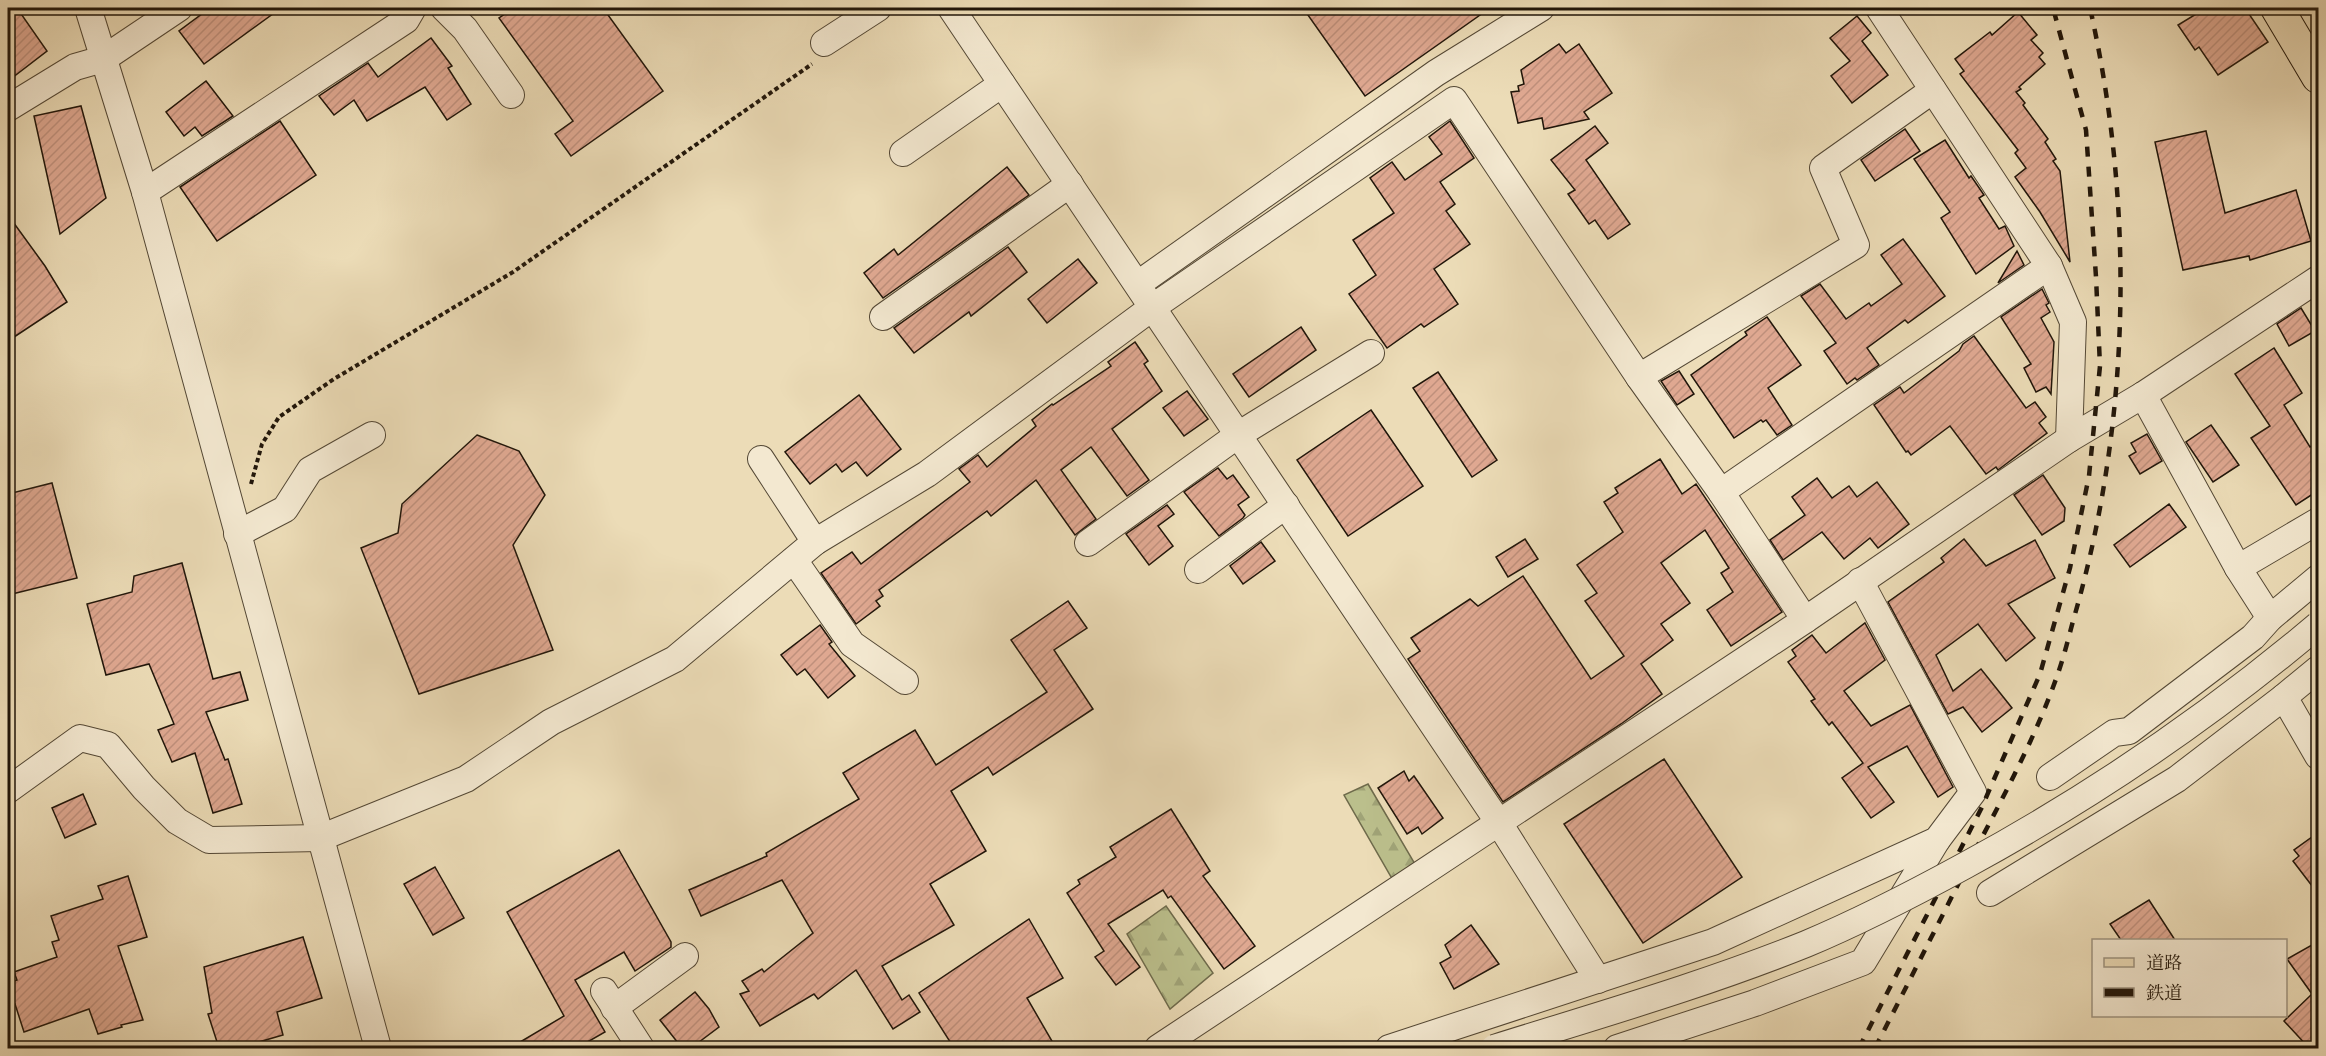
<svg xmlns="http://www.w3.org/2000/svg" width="2326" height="1056" viewBox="0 0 2326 1056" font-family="'Libre Bodoni','Noto Serif JP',serif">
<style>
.forest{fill:url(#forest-firs);stroke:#6e6a4b;stroke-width:1.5}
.building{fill:url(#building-hatch);stroke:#21160a;stroke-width:1.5}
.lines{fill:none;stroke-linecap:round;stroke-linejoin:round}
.minor-casing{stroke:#544835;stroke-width:28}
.major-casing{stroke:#21160a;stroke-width:34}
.path{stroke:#21160a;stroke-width:4;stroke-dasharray:4.5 3;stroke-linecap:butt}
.minor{stroke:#f3e8d0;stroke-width:26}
.major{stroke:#ecdcb7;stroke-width:32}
.rail{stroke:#21160a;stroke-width:4.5;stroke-dasharray:10 10;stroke-linecap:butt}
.minor-bridge-casing{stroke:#544835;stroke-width:28;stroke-linecap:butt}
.minor-bridge{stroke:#f3e8d0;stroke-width:26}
</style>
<defs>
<pattern id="forest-firs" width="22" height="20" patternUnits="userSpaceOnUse" patternTransform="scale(1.5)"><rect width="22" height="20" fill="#bbbf8c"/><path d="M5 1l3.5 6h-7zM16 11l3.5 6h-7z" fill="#a0a377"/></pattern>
<pattern id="building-hatch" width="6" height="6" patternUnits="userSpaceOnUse" patternTransform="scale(1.5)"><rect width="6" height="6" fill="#dfa891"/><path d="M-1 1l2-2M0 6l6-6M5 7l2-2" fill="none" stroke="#bf907c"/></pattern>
</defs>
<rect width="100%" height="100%" fill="#ecdcb7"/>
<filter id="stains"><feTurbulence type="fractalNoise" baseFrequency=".00333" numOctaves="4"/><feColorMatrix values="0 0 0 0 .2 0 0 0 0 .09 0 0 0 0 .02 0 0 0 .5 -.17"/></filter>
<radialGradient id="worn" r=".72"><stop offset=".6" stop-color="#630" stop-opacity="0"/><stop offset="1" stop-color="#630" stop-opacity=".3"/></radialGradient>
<!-- forest -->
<g class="forest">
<path d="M1368 784 1415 864 1394 882 1344 795Z"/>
<path d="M1166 906 1213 973 1170 1009 1127 934Z"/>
</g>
<!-- building -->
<g class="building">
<path d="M8 8H17L47 51 8 81Z"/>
<path d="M210 8H281L204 64 179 31Z"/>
<path d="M514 8H603L663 91 571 156 555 134 573 121 499 18Z"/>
<path d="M1303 8H1490L1365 96Z"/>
<path d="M2206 8H2245L2268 42 2218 75 2199 47 2195 50 2178 25Z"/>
<path d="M2018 12 2037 35 2031 40 2043 53 2039 57 2045 64 2019 87 2021 89 2016 92 2025 103 2023 105 2048 139 2045 142 2056 159 2053 161 2060 171 2070 262 2040 212 2015 177 2026 168 2015 153 2018 150 1960 74 1964 71 1955 59 1990 32 1992 35Z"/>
<path d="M1857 16 1871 33 1862 41 1888 75 1852 103 1831 76 1850 61 1830 38Z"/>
<path d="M431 38 452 66 448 68 471 104 447 120 425 87 367 121 354 100 334 115 319 96 368 63 378 77Z"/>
<path d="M1559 44 1566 53 1579 44 1612 93 1584 112 1589 119 1544 129 1542 118 1518 123 1511 92 1519 91 1518 86 1524 84 1521 70Z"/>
<path d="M206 81 233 116 202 136 195 127 184 136 166 112Z"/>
<path d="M81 106 106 198 60 234 34 116Z"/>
<path d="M280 121 316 175 217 241 180 187Z"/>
<path d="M1450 121 1474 158 1440 182 1455 204 1446 211 1470 244 1434 269 1458 304 1424 327 1421 324 1387 348 1349 294 1376 275 1353 240 1394 213 1370 178 1392 162 1405 180 1442 154 1429 137Z"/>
<path d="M1595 126 1608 143 1586 160 1630 224 1608 239 1595 220 1589 224 1568 194 1575 190 1551 160Z"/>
<path d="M1905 129 1920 151 1875 181 1861 160Z"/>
<path d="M2206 131 2225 213 2296 190 2311 241 2250 260 2249 256 2183 270 2155 142Z"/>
<path d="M1945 140 1969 178 1971 176 1984 195 1979 198 1999 229 2005 226 2014 246 1976 274 1941 218 1950 212 1914 159Z"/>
<path d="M1007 167 1029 195 883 298 864 273 894 249 898 255Z"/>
<path d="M8 215 45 266 67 302 8 341Z"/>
<path d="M1903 239 1945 296 1908 323 1905 320 1867 348 1879 365 1857 380 1855 378 1847 384 1824 351 1836 343 1801 296 1820 284 1846 319 1869 303 1871 306 1902 284 1881 255Z"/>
<path d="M1008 247 1027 272 971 316 969 312 914 353 894 328Z"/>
<path d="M2017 251 2024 265 1998 283Z"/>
<path d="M1078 259 1097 283 1047 323 1028 299Z"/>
<path d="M2042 289 2049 303 2046 305 2050 312 2041 318 2054 342 2051 394 2046 387 2036 392 2024 368 2031 364 2001 317Z"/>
<path d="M2301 308 2315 331 2289 346 2277 324Z"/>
<path d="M1767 317 1801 365 1768 388 1792 425 1777 435 1766 420 1763 422 1761 420 1734 438 1691 375 1747 335 1745 332Z"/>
<path d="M1301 327 1316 350 1249 397 1233 374Z"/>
<path d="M1974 336 2026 408 2035 402 2046 417 2039 423 2047 433 1998 470 1996 467 1986 474 1950 426 1911 455 1908 451 1906 452 1874 405 1900 387 1904 393 1959 351 1963 344Z"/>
<path d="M1135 342 1148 361 1144 364 1162 391 1112 429 1149 480 1127 496 1091 447 1061 470 1096 519 1075 535 1036 480 991 516 987 511 879 590 883 596 876 601 880 606 856 624 821 573 852 552 861 564 970 482 959 469 978 455 987 467 1036 426 1032 420 1052 404 1053 405 1111 366 1108 362Z"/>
<path d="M2274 348 2302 393 2284 405 2310 447 2319 442V490L2296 505 2251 438 2270 426 2235 374Z"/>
<path d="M1679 371 1694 394 1677 405 1661 381Z"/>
<path d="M1438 372 1497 460 1472 477 1413 388Z"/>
<path d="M1187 391 1208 419 1184 436 1163 408Z"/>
<path d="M859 395 901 449 867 476 856 462 842 472 836 464 810 484 785 452Z"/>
<path d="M1371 410 1423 486 1348 536 1297 460Z"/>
<path d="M2211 425 2239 465 2213 482 2186 442Z"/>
<path d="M2147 434 2162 461 2140 474 2129 456 2136 452 2131 443Z"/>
<path d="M477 435 519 451 545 495 513 545 553 650 419 694 361 548 398 533 402 504Z"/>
<path d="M1660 459 1682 494 1696 484 1782 612 1731 646 1707 610 1733 592 1721 573 1729 568 1705 530 1661 563 1690 603 1661 624 1673 640 1641 664 1662 694 1621 724 1503 802 1408 659 1420 651 1411 638 1470 599 1478 606 1523 576 1591 679 1624 656 1585 601 1597 593 1577 565 1623 532 1604 502 1618 493 1615 488Z"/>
<path d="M1218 468 1227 479 1233 475 1249 497 1238 505 1245 515 1243 518 1219 536 1184 492Z"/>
<path d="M2043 475 2065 508 2064 521 2042 535 2014 495Z"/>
<path d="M1817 478 1832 498 1849 486 1857 497 1877 482 1909 524 1878 548 1870 538 1844 559 1822 532 1783 560 1770 540 1805 515 1792 497Z"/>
<path d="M52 483 77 578 8 595V494Z"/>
<path d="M2169 504 2186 527 2130 567 2114 545Z"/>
<path d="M1167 505 1174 514 1158 526 1173 546 1149 565 1126 534Z"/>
<path d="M1525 539 1538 559 1508 577 1496 557Z"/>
<path d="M1964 539 1986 566 2035 540 2055 578 2008 604 2035 638 2006 661 1978 624 1936 655 1953 691 1981 669 2012 708 1982 732 1963 707 1948 714 1888 602 1944 562 1941 558Z"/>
<path d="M1261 542 1275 561 1243 584 1230 566Z"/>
<path d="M182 563 213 679 240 672 248 700 206 712 225 760 228 759 242 804 213 813 195 753 172 762 158 730 174 724 149 664 106 675 87 604 132 592 134 576Z"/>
<path d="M1068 601 1087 628 1054 650 1093 709 993 775 988 767 951 791 986 851 930 884 954 925 882 966 902 1000 909 995 920 1012 893 1029 856 970 818 999 814 994 760 1026 740 994 749 991 742 981 762 969 764 972 813 933 782 880 701 916 689 890 767 856 766 853 859 799 843 773 915 730 936 765 1047 692 1011 640Z"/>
<path d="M1865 623 1885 660 1844 691 1871 726 1910 705 1953 787 1938 797 1907 746 1868 767 1894 802 1871 818 1842 778 1863 763 1832 722 1829 725 1811 701 1815 699 1788 662 1796 656 1792 650 1812 635 1826 653Z"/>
<path d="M820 625 832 642 829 644 855 676 828 698 805 669 797 675 781 655Z"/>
<path d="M1664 759 1742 877 1643 943 1564 824Z"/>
<path d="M1404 771 1409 781 1414 776 1443 818 1422 834 1418 827 1407 834 1378 788Z"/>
<path d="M83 794 96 824 65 838 52 808Z"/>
<path d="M1171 809 1210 871 1203 876 1255 946 1224 969 1171 896 1168 898 1163 890 1108 924 1140 967 1116 985 1095 957 1104 951 1067 893 1080 884 1078 880 1116 857 1110 847Z"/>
<path d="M2319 832V895L2293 861 2299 856 2294 850Z"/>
<path d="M619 850 671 942V947L635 971 624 952 575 980 605 1032 577 1048H510L564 1016 507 912Z"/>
<path d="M435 867 464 918 433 935 404 884Z"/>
<path d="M128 876 147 937 118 946 143 1020 121 1025 122 1027 98 1034 89 1009 24 1032 15 1004 8 1007V983L17 980 14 972 57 957 52 942 59 940 51 916 103 899 98 886Z"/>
<path d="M2149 900 2175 940H2121L2110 924Z"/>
<path d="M1029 919 1063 978 1027 998 1056 1048H954L919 993Z"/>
<path d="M1471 925 1499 964 1454 989 1440 963 1451 957 1445 945Z"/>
<path d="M303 937 322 998 277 1012 283 1035 238 1048H219L208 1014 212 1013 204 967Z"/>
<path d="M2319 941V1048H2309L2284 1021 2312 994 2287 959Z"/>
<path d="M695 992 709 1009 719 1027 691 1048H682L660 1020Z"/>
</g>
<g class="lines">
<!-- minor casing -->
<g class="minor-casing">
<g id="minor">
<path d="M88 8 145 192 378 1048"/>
<path d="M444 8 465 29 511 95"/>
<path d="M951 8 1499 823 1598 980"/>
<path d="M1879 8 2049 266 2073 322 2069 439"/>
<path d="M824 43 878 8"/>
<path d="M8 108 75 67 103 59 179 8"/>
<path d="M903 153 1002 84"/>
<path d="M145 192 406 20 413 8"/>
<path d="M1138 284 1436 73 1541 8"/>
<path d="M883 317 1070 184"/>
<path d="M1639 377 1856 245 1823 168 1933 90"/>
<path d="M2143 395 2238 568 2270 618"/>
<path d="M761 459 815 542"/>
<path d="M1721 492 2049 266"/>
<path d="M237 534 285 509 310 470 372 435"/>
<path d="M1088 543 1238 435 1371 353"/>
<path d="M794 560 852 644 905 681"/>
<path d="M2238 568 2318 521"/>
<path d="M1198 570 1286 505"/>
<path d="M2318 669 2284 697 2318 756"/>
<path d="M2050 777 2114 733 2129 731 2253 637 2270 618 2318 578"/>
<path d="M8 790 80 738 108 745 144 788 177 821 209 840 320 838 466 779 551 722 675 659 815 542 927 474 1153 307 1454 100 1639 377 1721 492 1805 620"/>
<path d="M1990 893 2177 779 2284 697"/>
<path d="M604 991 641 1048"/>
<path d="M614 1008 685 956"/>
<path d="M1158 1048 1805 620 2069 439 2143 395 2318 279"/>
<path d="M1389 1048 1713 942 1937 840 1973 792 1860 581"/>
<path d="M1617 1048 1755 1003 1863 962 1937 840"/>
</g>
</g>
<!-- major casing -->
<g class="major-casing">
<path id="major" d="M2277 8 2318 77"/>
</g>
<!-- path -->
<path class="path" d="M251 484 262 444 279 417 334 379 513 272 812 64"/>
<!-- minor -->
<use href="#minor" class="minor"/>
<!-- major -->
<use href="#major" class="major"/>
<!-- rail -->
<g class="rail">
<path d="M1859 1048 1981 809 2040 674 2070 568 2089 476 2100 366 2096 277 2086 130 2053 8"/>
<path d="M1875 1048C1910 980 1944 912 1979 843 2007 790 2036 735 2056 679 2063 660 2068 640 2073 621 2131 423 2135 208 2090 8"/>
</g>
<!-- minor-bridge casing -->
<g class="minor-bridge-casing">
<path id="minor-bridge" d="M1494 1048C1599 1015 1704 985 1806 944 1861 921 1913 894 1966 865 2091 797 2209 717 2318 625"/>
</g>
<!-- minor-bridge -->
<use href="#minor-bridge" class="minor-bridge"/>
</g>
<!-- margin -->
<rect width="2326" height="1056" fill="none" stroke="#ecdcb7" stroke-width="30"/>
<rect x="9" y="9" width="2308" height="1038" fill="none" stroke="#21160a" stroke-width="3"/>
<rect x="15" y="15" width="2296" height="1026" fill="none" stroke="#21160a" stroke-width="1.5"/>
<!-- legend -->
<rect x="2092" y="939" width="195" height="78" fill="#f3e8d0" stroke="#9f9481" stroke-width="1.5"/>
<rect x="2104" y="958" width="30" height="9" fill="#ecdcb7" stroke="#9f9481" stroke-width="1.5"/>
<text x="2146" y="969" font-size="18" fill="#21160a">道路</text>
<rect x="2104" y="988" width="30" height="9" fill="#21160a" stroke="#9f9481" stroke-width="1.5"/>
<text x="2146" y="999" font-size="18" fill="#21160a">鉄道</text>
<rect width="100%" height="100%" filter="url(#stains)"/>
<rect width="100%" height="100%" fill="url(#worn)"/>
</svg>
